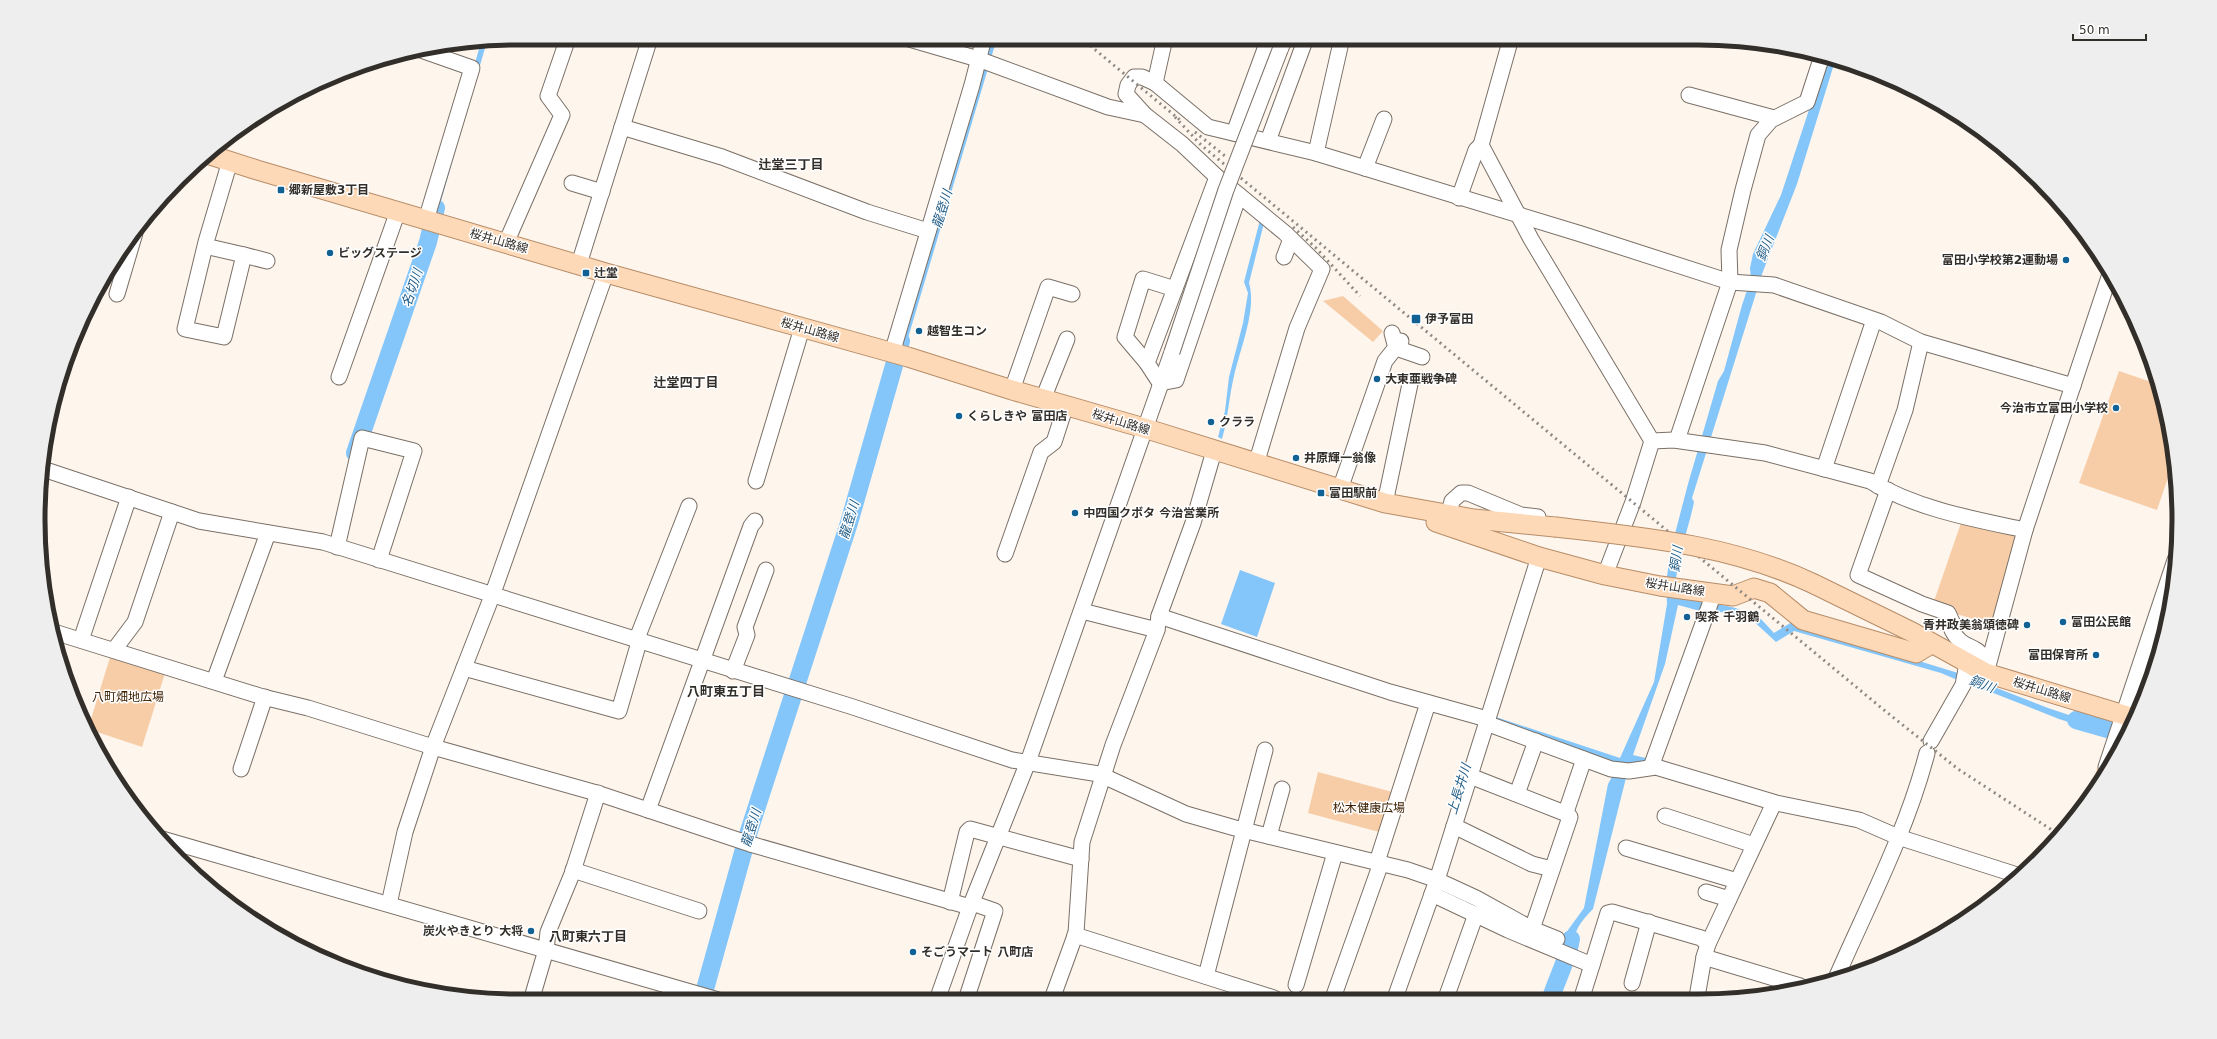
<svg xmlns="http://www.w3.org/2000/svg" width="2217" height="1039" viewBox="0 0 2217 1039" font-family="'DejaVu Sans','Noto Sans JP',sans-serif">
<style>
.green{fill:#f7cda7}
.water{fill:#84c6fa}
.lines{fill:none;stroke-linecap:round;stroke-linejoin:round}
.river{stroke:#84c6fa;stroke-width:18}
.minor-casing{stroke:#7a7067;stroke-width:17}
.major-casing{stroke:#b68d68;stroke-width:21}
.minor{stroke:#fff;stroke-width:15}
.major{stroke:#fed9b8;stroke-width:19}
.rail{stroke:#908a84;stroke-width:3;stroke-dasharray:2 4;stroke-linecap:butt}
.minor-bridge-casing{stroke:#7a7067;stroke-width:17;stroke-linecap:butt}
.major-bridge-casing{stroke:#b68d68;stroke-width:21;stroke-linecap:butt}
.minor-bridge{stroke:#fff;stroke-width:15}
.major-bridge{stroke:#fed9b8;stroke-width:19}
.poi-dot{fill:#126194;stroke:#fff;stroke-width:1.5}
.labels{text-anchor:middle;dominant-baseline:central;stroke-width:3;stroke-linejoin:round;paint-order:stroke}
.poi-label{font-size:12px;font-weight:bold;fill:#322e2a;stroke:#fff;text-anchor:start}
.street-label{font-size:12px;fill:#322e2a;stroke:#fff}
.park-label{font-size:12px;fill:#3e2102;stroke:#fff}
.neighbourhood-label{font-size:13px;font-weight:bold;fill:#322e2a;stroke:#fff}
.water-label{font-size:13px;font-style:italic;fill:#1f5c87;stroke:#fff}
.rim{fill:none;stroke:#322e2a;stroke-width:5}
</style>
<rect width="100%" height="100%" fill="#fef5ed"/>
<!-- green -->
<g class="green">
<path d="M1343 296 1383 331 1373 342 1323 301Z"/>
<path d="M2119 371 2157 384 2170 425 2173 463 2157 510 2079 483Z"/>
<path d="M1962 520 2020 535 1991 624 1932 607Z"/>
<path d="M111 654 166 670 142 747 88 729Z"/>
<path d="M2110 732 2116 733 2102 773 2085 803Z"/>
<path d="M1318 772 1396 793 1383 833 1308 813Z"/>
</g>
<!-- water -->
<g class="water">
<path d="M989 38H997L905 348 896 346Z"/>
<path d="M487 41 439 208 434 207 481 42Z"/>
<path d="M1826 58 1835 61 1797 184 1762 274 1692 498 1694 502C1688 533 1674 562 1676 594L1680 598C1703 603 1730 604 1753 614 1761 617 1768 627 1774 633L1792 622 1958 673 2048 708 2099 725 2097 731 2059 719 1978 687 1976 688 1941 673 1794 631 1776 642 1749 617 1715 611H1700L1678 605 1665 664 1633 755 1650 759 1649 764 1629 766 1593 909C1580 922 1572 933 1573 952L1564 950 1568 930 1584 908 1608 784 1618 766 1494 723 1493 716 1620 758 1654 682 1667 604 1666 583 1671 549 1688 484 1718 381 1724 371 1742 305 1751 279 1750 268 1753 254 1781 195Z"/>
<path d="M1260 220 1264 223 1249 283C1257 309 1240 349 1234 376 1229 397 1228 418 1222 439L1218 437 1225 411 1229 377 1243 323 1248 293 1244 282Z"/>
<path d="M1240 570 1275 583 1257 637 1221 624Z"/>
</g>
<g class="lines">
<!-- river -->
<g class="river">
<path d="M355 453 428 242 436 208"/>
<path d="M2076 720 2125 734"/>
<path d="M1551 998C1557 978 1568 959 1571 939"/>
<path d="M702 1000 749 831 849 523 901 341"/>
</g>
<!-- minor casing -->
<g class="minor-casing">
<g id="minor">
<path d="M906 38 978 59 1108 107 1145 115"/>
<path d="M1511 38 1481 145 1531 239 1652 441 1633 502 1605 575"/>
<path d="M418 49 472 68 426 220"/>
<path d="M1280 50 1285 38"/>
<path d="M1155 83 1165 38"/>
<path d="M1689 95 1774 118"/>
<path d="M622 127 722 157 867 212 928 231"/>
<path d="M1234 133 1269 38"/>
<path d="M1268 141 1306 38"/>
<path d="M1316 153 1342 38"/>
<path d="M1365 168 1384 119"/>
<path d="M1217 177 1147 363 1160 383 1176 380 1239 195"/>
<path d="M572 183 602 192"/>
<path d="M1459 198 1476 150 1481 145"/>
<path d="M506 243 562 115 548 96 568 38"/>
<path d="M205 246 244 255 224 337 185 329 206 242 230 161"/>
<path d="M244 255 267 261"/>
<path d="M1284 257 1291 239"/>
<path d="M579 264 650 38"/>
<path d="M117 294 135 233"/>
<path d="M1392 333 1396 348 1422 357"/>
<path d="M892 353 972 85 984 38"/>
<path d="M1147 363 1125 337 1143 279 1175 289"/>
<path d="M339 377 398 211"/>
<path d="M1012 390 1048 287 1072 294"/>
<path d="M1043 399 1067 339"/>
<path d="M1677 440 1730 282 1729 250 1743 190 1758 135 1771 120 1807 102 1822 56"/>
<path d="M1652 441 1674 440 1765 453 1870 481C1917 509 1973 519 2025 530"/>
<path d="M1256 464 1297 328 1322 269 1285 233 1217 177 1182 144 1145 115 1126 94 1128 85 1134 77H1142L1155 83 1208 127 1316 153 1581 234 1730 282 1774 285 1881 322 1921 342 2073 386"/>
<path d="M43 469 199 521 323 542 853 707 1012 760 1099 774 1186 814 1235 828 1408 870 1437 880 1476 898 1532 929 1557 939"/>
<path d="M1824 469 1874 320"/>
<path d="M756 481 802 328"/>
<path d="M1878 486 1905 410 1921 342"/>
<path d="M1340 489 1385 361 1401 341"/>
<path d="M1888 490 1858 575 1922 604 1948 613 1954 626 1952 630C1962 650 1975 643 1985 659L1981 671"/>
<path d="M1385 503 1410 384"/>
<path d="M1449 514 1452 501 1461 493H1468L1521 515 1538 517"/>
<path d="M337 547 362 438 414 451 379 560"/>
<path d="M1005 554 1041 452 1054 442 1066 405"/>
<path d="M1082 611 1157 630"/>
<path d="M1159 616 1390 692 1487 719"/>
<path d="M54 632 263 697 308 708 433 747 600 794 750 844 970 907"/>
<path d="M81 640 129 497"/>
<path d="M636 641 689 506"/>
<path d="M114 650 135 622 172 512"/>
<path d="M464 668 619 711 639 642"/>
<path d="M733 671 747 635 745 627 766 570"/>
<path d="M1986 673 2025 530 2110 274"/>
<path d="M214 681 268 533"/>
<path d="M1486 723 1611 769 1629 771 1656 767 1776 803 1859 820 1898 837 2017 875"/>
<path d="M1931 741 1963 685 1967 664"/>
<path d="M1651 767 1714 593"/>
<path d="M2106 767 2175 560"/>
<path d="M241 769 265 697"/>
<path d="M1470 776 1567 814"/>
<path d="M1517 794 1536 741"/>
<path d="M648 810 751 526 755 521"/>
<path d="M1665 816 1754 845"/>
<path d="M1454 826 1532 864 1552 869"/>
<path d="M1269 836 1282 789"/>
<path d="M162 839 718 1000"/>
<path d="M1626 848 1737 881"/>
<path d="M1377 862 1428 703"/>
<path d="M573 870 699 911"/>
<path d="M1706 892 1729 899"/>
<path d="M1432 894 1508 930 1592 965 1608 913 1612 912 1701 938 1708 944 1704 957 1800 986"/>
<path d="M950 902 967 832 970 829 1081 859"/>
<path d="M389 904 405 832 433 747 492 596 606 273"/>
<path d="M1532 929 1570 817 1566 812 1584 759"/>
<path d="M1075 935 1274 998"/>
<path d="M1708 944 1774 803"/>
<path d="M1206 976 1265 750"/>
<path d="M1837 976C1869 903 1907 830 1927 753"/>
<path d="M1632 983 1649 922"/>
<path d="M1296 985 1335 853"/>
<path d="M1582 997 1592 965"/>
<path d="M1697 997 1704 957"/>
<path d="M1333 998 1381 863"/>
<path d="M1395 998 1437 880 1539 557"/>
<path d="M1446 998 1476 914"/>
<path d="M1052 999 1076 933 1082 842 1113 745 1157 630 1159 616 1193 523 1214 451"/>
<path d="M937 1000 970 907 1028 762 1172 352"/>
<path d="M966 1000 995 911 972 903"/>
<path d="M531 1001 546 950 548 932 572 874 598 793"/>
</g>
</g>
<!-- major casing -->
<g class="major-casing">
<g id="major">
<path d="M207 154 257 170 606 273 908 357 1012 390 1144 428 1385 503 1474 519 1555 527"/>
<path d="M1436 522 1539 557 1605 575 1660 586 1733 596 1754 588 1770 593 1803 620 1916 653 1931 644"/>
<path d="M1814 584 1912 632 1986 673 2134 718"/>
</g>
</g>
<!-- minor -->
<use href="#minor" class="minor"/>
<!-- major -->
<use href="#major" class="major"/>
<!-- rail -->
<g class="rail">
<path d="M1081 38 1180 120"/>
<path d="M1175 117 1201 145 1884 710 1958 769 2058 834"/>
<path d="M1195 132 1225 156"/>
<path d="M1293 227 1316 248 1360 296"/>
</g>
<!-- minor-bridge casing -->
<g class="minor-bridge-casing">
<path id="minor-bridge" d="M1172 352 1226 190 1280 50"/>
</g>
<!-- major-bridge casing -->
<g class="major-bridge-casing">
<path id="major-bridge" d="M1555 527C1643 537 1732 545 1814 584"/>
</g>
<!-- minor-bridge -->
<use href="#minor-bridge" class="minor-bridge"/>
<!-- major-bridge -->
<use href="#major-bridge" class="major-bridge"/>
</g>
<!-- markers -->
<g class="poi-dot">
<rect x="277" y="186" width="8" height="8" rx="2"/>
<circle cx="330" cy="253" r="4"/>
<circle cx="2066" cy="260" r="4"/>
<rect x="582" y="269" width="8" height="8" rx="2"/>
<rect x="1411" y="314" width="10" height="10" rx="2"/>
<circle cx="919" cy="331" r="4"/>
<circle cx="1377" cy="379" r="4"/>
<circle cx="2116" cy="408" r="4"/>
<circle cx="959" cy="416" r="4"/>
<circle cx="1211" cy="422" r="4"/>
<circle cx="1296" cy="458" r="4"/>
<rect x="1317" y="489" width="8" height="8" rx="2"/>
<circle cx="1075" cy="513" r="4"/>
<circle cx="1687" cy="617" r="4"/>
<circle cx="2063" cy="622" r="4"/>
<circle cx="2027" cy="625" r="4"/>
<circle cx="2096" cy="655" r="4"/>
<circle cx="531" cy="931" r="4"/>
<circle cx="913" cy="952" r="4"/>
</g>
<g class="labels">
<!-- poi labels -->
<g class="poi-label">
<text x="289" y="190">郷新屋敷3丁目</text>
<text x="338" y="253">ビッグステージ</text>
<text x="2058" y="260" text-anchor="end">富田小学校第2運動場</text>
<text x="594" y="273">辻堂</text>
<text x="1425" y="319">伊予富田</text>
<text x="927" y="331">越智生コン</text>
<text x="1385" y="379">大東亜戦争碑</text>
<text x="2108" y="408" text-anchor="end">今治市立富田小学校</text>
<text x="967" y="416">くらしきや 富田店</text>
<text x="1219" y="422">クララ</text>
<text x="1304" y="458">井原輝一翁像</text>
<text x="1329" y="493">富田駅前</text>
<text x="1083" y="513">中四国クボタ 今治営業所</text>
<text x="1695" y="617">喫茶 千羽鶴</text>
<text x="2071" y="622">富田公民館</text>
<text x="2019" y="625" text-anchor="end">青井政美翁頌徳碑</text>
<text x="2088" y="655" text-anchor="end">富田保育所</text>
<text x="523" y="931" text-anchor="end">炭火やきとり 大将</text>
<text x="921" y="952">そごうマート 八町店</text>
</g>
<!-- street labels -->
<g class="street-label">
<text transform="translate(499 241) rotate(16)">桜井山路線</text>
<text transform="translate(810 330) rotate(16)">桜井山路線</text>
<text transform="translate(1121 422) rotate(17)">桜井山路線</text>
<text transform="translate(1675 587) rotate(9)">桜井山路線</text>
<text transform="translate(2042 690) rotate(17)">桜井山路線</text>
</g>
<!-- park labels -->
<g class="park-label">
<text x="128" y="697">八町畑地広場</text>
<text x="1369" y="808">松木健康広場</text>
</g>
<!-- neighbourhood labels -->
<g class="neighbourhood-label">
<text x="791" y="164">辻堂三丁目</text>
<text x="686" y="382">辻堂四丁目</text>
<text x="726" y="691">八町東五丁目</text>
<text x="588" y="936">八町東六丁目</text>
</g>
<!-- water labels -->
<g class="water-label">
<text transform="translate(942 209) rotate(-73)">龍登川</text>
<text transform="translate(1765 248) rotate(-68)">銅川</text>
<text transform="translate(412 288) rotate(-71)">名切川</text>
<text transform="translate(849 520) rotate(-73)">龍登川</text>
<text transform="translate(1676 559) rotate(-82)">銅川</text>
<text transform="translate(1982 684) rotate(21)">銅川</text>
<text transform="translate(1459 789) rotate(-73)">上長井川</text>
<text transform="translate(751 828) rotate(-73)">龍登川</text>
</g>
</g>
<!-- crop -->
<path d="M0 0H2217V1039H0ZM519 45H1698A474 474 0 0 1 2172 519V520A474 474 0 0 1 1698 994H519A474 474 0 0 1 45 520V519A474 474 0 0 1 519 45Z" fill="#efeeee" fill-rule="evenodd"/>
<path class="rim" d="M519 45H1698A474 474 0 0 1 2172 519V520A474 474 0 0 1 1698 994H519A474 474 0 0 1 45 520V519A474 474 0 0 1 519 45Z"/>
<!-- scale -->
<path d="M2073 34v6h73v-6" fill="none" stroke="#322e2a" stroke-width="2"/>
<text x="2079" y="34" font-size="12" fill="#322e2a" stroke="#ffffff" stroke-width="3" paint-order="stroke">50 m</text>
</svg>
